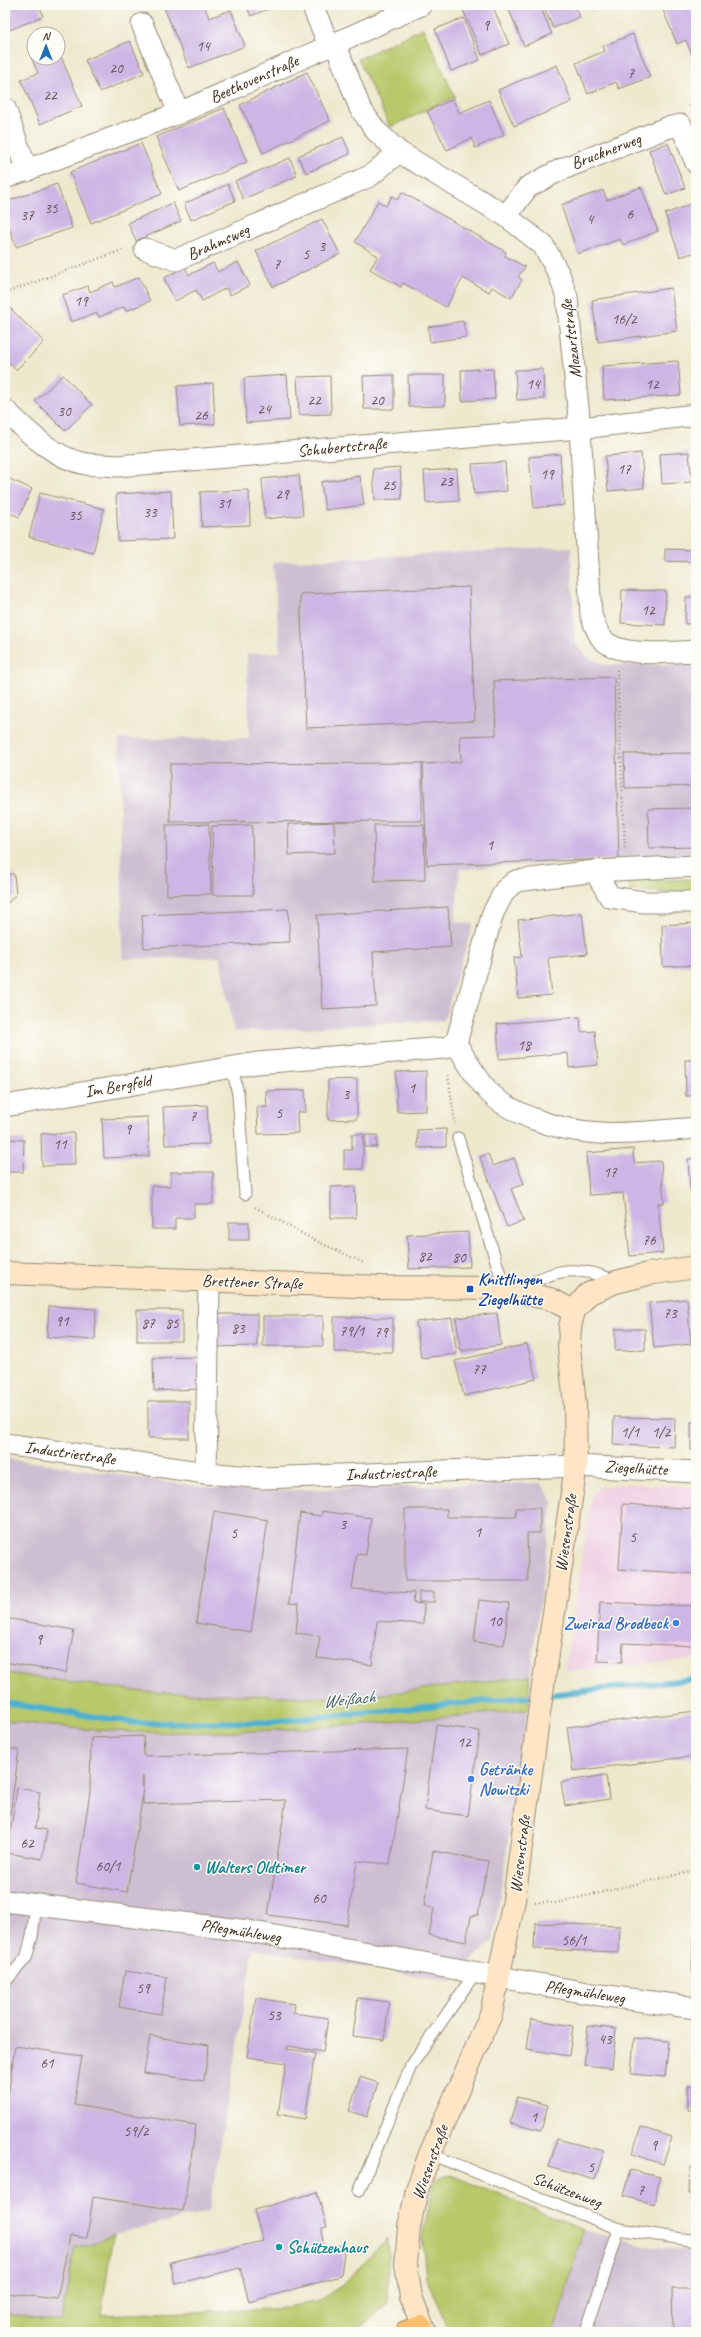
<svg xmlns="http://www.w3.org/2000/svg" width="701" height="2337" viewBox="0 0 701 2337" font-family="Caveat,sans-serif">
<style>
.built{fill:#f0d0e4}
.industrial{fill:#cebed1}
.green{fill:#b8c86b;stroke:#7a7944}
.lines{fill:none;stroke-linecap:round;stroke-linejoin:round}
.stream{stroke:#4db0cc;stroke-width:6}
.building{fill:#cdb5e5}
.lane-casing{stroke:#948976;stroke-width:13}
.street-casing{stroke:#948976;stroke-width:23}
.secondary-casing{stroke:#948976;stroke-width:24}
.primary-casing{stroke:#948976;stroke-width:24}
.path{stroke:#948976;stroke-width:2.5;stroke-dasharray:1 3;stroke-linecap:butt}
.lane{stroke:#fff;stroke-width:11}
.street{stroke:#fff;stroke-width:21}
.secondary{stroke:#fde5c5;stroke-width:22}
.primary{stroke:#fbbe6e;stroke-width:22}
.transit-dot{fill:#1a4fb4;stroke:#fdfcf7;stroke-width:1.5}
.shop-dot{fill:#3f7fe0;stroke:#fdfcf7;stroke-width:1.5}
.culture-dot{fill:#0f9aa8;stroke:#fdfcf7;stroke-width:1.5}
.labels{text-anchor:middle;dominant-baseline:central;stroke-width:3;stroke-linejoin:round;paint-order:stroke}
.number-label{font-size:15px;fill:#604d50}
.street-label{font-size:17px;fill:#3b2a1e;stroke:#fdfcf7}
.transit-label{font-size:17px;font-weight:bold;fill:#164399;stroke:#fdfcf7;text-anchor:start}
.shop-label{font-size:17px;font-weight:bold;fill:#366cbe;stroke:#fdfcf7;text-anchor:end}
.culture-label{font-size:17px;font-weight:bold;fill:#0d838f;stroke:#fdfcf7;text-anchor:start}
.water-label{font-size:18px;font-style:italic;fill:#426064;stroke:#fdfcf7}
</style>
<rect width="100%" height="100%" fill="#fdfcf7"/>
<filter id="ink" filterUnits="userSpaceOnUse"><feTurbulence type="fractalNoise" baseFrequency=".025" numOctaves="2"/><feDisplacementMap in="SourceGraphic" scale="8" xChannelSelector="R" yChannelSelector="G"/><feConvolveMatrix kernelMatrix="1 2 1 2 8 2 1 2 1" color-interpolation-filters="sRGB"/></filter>
<filter id="wash" filterUnits="userSpaceOnUse"><feTurbulence type="fractalNoise" baseFrequency=".012" numOctaves="4" result="noise"/><feDisplacementMap in="SourceGraphic" scale="16" xChannelSelector="R" yChannelSelector="G"/><feGaussianBlur stdDeviation="0.9" result="paint"/><feColorMatrix in="noise" values="0 0 0 0 0 0 0 0 0 0 0 0 0 0 0 0 0 1.4 0 .05"/><feComposite in="paint" operator="in"/></filter>
<g filter="url(#wash)">
<rect width="100%" height="100%" fill="#eee8cd"/>
<!-- built -->
<path class="built" d="M624 1484 696 1487V1659L565 1671 592 1494 600 1487Z"/>
<!-- industrial -->
<g class="industrial">
<path d="M571 547 575 644 589 658 605 665H696V854L460 869 455 922 473 924 444 1020 234 1032 220 957 123 959 119 739 249 738 247 654 280 652 273 562Z"/>
<path d="M5 1458 204 1487 259 1491 541 1483 553 1502 530 1676 350 1698 144 1692 5 1673Z"/>
<path d="M528 1710 493 1940 451 1981 253 1949 209 2212 113 2234 91 2245 75 2247 61 2322 5 2313V1720L141 1733 313 1728Z"/>
<path d="M583 2230 644 2246 696 2251V2332H554Z"/>
</g>
<!-- green -->
<g class="green">
<path d="M423 28 455 97 390 127 358 59Z"/>
<path d="M696 879V893L630 891 629 881Z"/>
<path d="M5 1673 144 1692 350 1698 530 1676 528 1710C355 1724 178 1747 5 1720Z"/>
<path d="M451 2175 583 2230 554 2332 449 2331 426 2277 422 2237 435 2180Z"/>
<path d="M113 2234 101 2315 273 2309 317 2302 344 2284 388 2238V2301C370 2322 363 2328 336 2332H5V2313L61 2322 75 2247 91 2245Z"/>
</g>
<g class="lines">
<!-- stream -->
<g class="stream">
<path d="M547 1695 696 1679"/>
<path d="M5 1703 137 1723 268 1722 537 1696"/>
</g>
</g>
<g id="blocks">
<!-- building -->
<g class="building">
<path d="M5 5H39L43 16 5 32Z"/>
<path d="M163 5H204L209 18 231 10 245 46 189 68Z"/>
<path d="M246 5H278L251 16Z"/>
<path d="M476 5H492L509 44 482 55 463 10Z"/>
<path d="M507 5H540L552 34 524 46Z"/>
<path d="M543 5H575L580 17 553 28Z"/>
<path d="M592 5H607L594 10Z"/>
<path d="M674 5H696V64L686 40 677 44 663 10Z"/>
<path d="M464 18 480 60 451 71 435 29Z"/>
<path d="M633 34 650 77 619 89 616 82 588 94 576 63 605 51 603 46Z"/>
<path d="M130 41 144 73 100 92 85 60Z"/>
<path d="M58 50 82 106 40 124 21 80 38 73 31 57 58 58Z"/>
<path d="M557 65 572 102 514 126 498 90Z"/>
<path d="M307 72 330 121 263 153 240 105Z"/>
<path d="M453 99 459 113 489 100 504 135 475 148 472 138 447 150 427 111Z"/>
<path d="M224 108 247 162 179 191 156 137Z"/>
<path d="M343 137 350 154 306 173 298 156Z"/>
<path d="M141 143 162 194 91 223 70 172Z"/>
<path d="M668 143 685 188 666 195 649 150Z"/>
<path d="M290 158 297 176 243 199 235 181Z"/>
<path d="M57 184 72 228 16 247 5 216V202Z"/>
<path d="M228 184 235 201 191 220 184 204Z"/>
<path d="M641 187 658 231 623 245 620 239 578 254 561 205 603 190 607 200Z"/>
<path d="M402 192 506 252 505 256 525 267 518 277 522 280 511 298 492 287 489 292 463 278 446 307 403 283 401 287 370 269 378 256 355 242 378 201 386 206 392 196 397 200Z"/>
<path d="M696 202V252L680 257 665 214Z"/>
<path d="M173 203 181 221 136 241 128 223Z"/>
<path d="M322 219 340 254 273 287 256 251Z"/>
<path d="M238 262 250 285 230 295 226 288 202 301 196 290 175 301 164 278 185 267 189 275 213 263 218 272Z"/>
<path d="M139 277 150 301 126 311 124 307 99 317 97 313 71 322 62 295 88 286 90 292 113 282 115 287Z"/>
<path d="M671 288 677 331 598 342 592 300Z"/>
<path d="M6 304 44 342 16 370 5 358Z"/>
<path d="M463 321 466 337 430 342 428 327Z"/>
<path d="M678 361 681 395 604 400 602 366Z"/>
<path d="M493 369 495 399 462 401 461 370Z"/>
<path d="M543 369 544 399 517 400 515 370Z"/>
<path d="M63 375 92 405 65 431 35 401Z"/>
<path d="M287 375 290 420 246 423 244 378Z"/>
<path d="M394 375V409H364L363 376Z"/>
<path d="M408 375H445V406L409 407Z"/>
<path d="M330 376 331 414 299 415 297 377Z"/>
<path d="M213 383 215 424 180 426 177 386Z"/>
<path d="M689 452 692 482 662 484 660 454Z"/>
<path d="M641 453 644 488 608 491 605 456Z"/>
<path d="M560 454 564 505 534 508 529 457Z"/>
<path d="M505 462 507 491 474 494 472 464Z"/>
<path d="M400 467 402 499 375 500 373 469Z"/>
<path d="M457 469 459 501 426 503 424 471Z"/>
<path d="M299 475 303 515 265 519 262 479Z"/>
<path d="M360 476 364 505 325 510 321 482Z"/>
<path d="M5 477 32 489 19 517 5 511Z"/>
<path d="M249 490 250 525 202 527 200 492Z"/>
<path d="M171 491 173 539 118 541 116 494Z"/>
<path d="M40 493 104 509 93 553 29 537Z"/>
<path d="M665 549 696 550 695 562 665 561Z"/>
<path d="M469 587 475 721 306 728 300 594Z"/>
<path d="M622 590 666 591 665 625 621 623Z"/>
<path d="M686 597H696V624H685Z"/>
<path d="M614 677 619 859 427 865 423 764 461 762 460 736 496 735 494 681Z"/>
<path d="M696 753V786L625 788 624 754Z"/>
<path d="M422 763V821L170 822V764Z"/>
<path d="M696 808V847L649 848 648 809Z"/>
<path d="M334 822 335 853 289 855 288 824Z"/>
<path d="M209 824 211 894 167 895 166 825Z"/>
<path d="M252 825 253 895H213L212 826Z"/>
<path d="M374 825H424L425 880 375 881Z"/>
<path d="M5 874H14L16 894 7 904H5Z"/>
<path d="M448 907 451 947 373 952 376 1006 322 1009 317 915Z"/>
<path d="M288 909 290 942 144 948 142 915Z"/>
<path d="M582 913 587 954 548 958 552 995 518 998 514 958 522 957 518 920Z"/>
<path d="M696 923V965L663 967 662 925Z"/>
<path d="M580 1017 581 1032 595 1031 598 1065 569 1068 568 1053 499 1059 497 1024Z"/>
<path d="M685 1060H696V1096H686Z"/>
<path d="M426 1071V1111L397 1112 396 1072Z"/>
<path d="M357 1079V1119L328 1120V1080Z"/>
<path d="M305 1090 306 1112H297L298 1133 258 1134 257 1107H267L266 1091Z"/>
<path d="M207 1105 209 1144 165 1145 163 1107Z"/>
<path d="M148 1117 149 1156 104 1158 102 1119Z"/>
<path d="M446 1129V1147L418 1148 417 1130Z"/>
<path d="M74 1133 75 1165 42 1166 41 1134Z"/>
<path d="M352 1134H363V1169H344V1150H352Z"/>
<rect x="365" y="1135" width="12" height="12"/>
<path d="M5 1139 24 1140 23 1172H5Z"/>
<path d="M633 1149 634 1163 661 1161 664 1203H658L663 1253 630 1256 623 1193 589 1195 586 1153Z"/>
<path d="M488 1154 493 1166 514 1158 524 1184 511 1189 524 1221 507 1227 480 1157Z"/>
<path d="M696 1158V1191H690L688 1159Z"/>
<path d="M171 1172H213V1204H194V1218H175V1229H152V1186H171Z"/>
<path d="M355 1186 356 1218H331V1187Z"/>
<rect x="229" y="1222" width="20" height="18"/>
<path d="M468 1232 470 1267 409 1269 407 1235Z"/>
<path d="M687 1299 691 1344 654 1348 649 1303Z"/>
<path d="M5 1303H8L6 1330H5Z"/>
<path d="M49 1306 96 1309 95 1340 47 1337Z"/>
<rect x="137" y="1310" width="45" height="31"/>
<path d="M497 1313 501 1345 461 1351 456 1318Z"/>
<path d="M214 1314H257V1346L214 1347Z"/>
<rect x="263" y="1316" width="60" height="30"/>
<path d="M334 1317 393 1318V1352H334Z"/>
<path d="M452 1318 457 1354 421 1358 416 1322Z"/>
<path d="M615 1329H645V1350L615 1351Z"/>
<path d="M527 1344 536 1379 464 1396 455 1361Z"/>
<path d="M198 1357 199 1389 154 1391 153 1358Z"/>
<rect x="148" y="1401" width="41" height="37"/>
<path d="M614 1417 675 1418 674 1447 613 1445Z"/>
<rect x="691" y="1422" width="5" height="28"/>
<path d="M623 1504 696 1509V1574L619 1569Z"/>
<path d="M516 1508H540V1533H527L528 1581H405V1509H447V1517H516Z"/>
<path d="M214 1511 268 1520 251 1632 196 1623Z"/>
<path d="M322 1511 371 1518 366 1555 357 1554 352 1589 414 1593 413 1603 424 1604 423 1624 377 1621 372 1665 317 1658 320 1636 296 1633 299 1604 289 1603 300 1513 321 1516Z"/>
<rect x="419" y="1592" width="15" height="10"/>
<path d="M479 1600 509 1603 504 1645 474 1642Z"/>
<path d="M600 1602 696 1606V1646L623 1643 622 1662 597 1661Z"/>
<path d="M5 1618 74 1630 66 1673 5 1662Z"/>
<path d="M696 1711V1756L573 1771 567 1727Z"/>
<path d="M436 1725 480 1731 468 1816 425 1810Z"/>
<path d="M143 1736 144 1756 408 1749 390 1864 357 1861 347 1925 268 1915 286 1800 143 1804V1776L142 1800 127 1892 76 1883 90 1792 91 1738Z"/>
<path d="M5 1748 19 1750 10 1815 5 1814Z"/>
<path d="M606 1775 609 1799 565 1806 561 1782Z"/>
<path d="M17 1788 40 1792 35 1828 47 1830 42 1859 7 1853Z"/>
<path d="M433 1851 488 1861 478 1915 471 1916 466 1942 429 1935 434 1908 424 1906Z"/>
<path d="M535 1923 620 1926 619 1952 534 1949Z"/>
<path d="M693 1940H696V1973L692 1972Z"/>
<path d="M125 1971 167 1977 161 2014 119 2007Z"/>
<path d="M256 1998 294 2004 293 2013 328 2018 323 2052 288 2046 287 2049 315 2053 305 2119 278 2114 286 2063 247 2057Z"/>
<path d="M358 1998 389 2002 384 2040 353 2036Z"/>
<path d="M531 2019 573 2026 569 2056 527 2049Z"/>
<path d="M588 2026 616 2029 612 2068 584 2065Z"/>
<path d="M150 2036 209 2045 204 2081 144 2073Z"/>
<path d="M634 2038 669 2041 665 2077 631 2074Z"/>
<path d="M15 2046 82 2056 74 2105 196 2125 183 2211 93 2197 87 2238 70 2236 57 2299 5 2293V2095L8 2096Z"/>
<path d="M360 2077 378 2083 367 2117 349 2111Z"/>
<path d="M696 2085V2110H688V2086Z"/>
<path d="M517 2097 548 2105 541 2131 510 2123Z"/>
<path d="M641 2127 672 2137 663 2164 632 2154Z"/>
<path d="M557 2139 604 2151 595 2180 549 2167Z"/>
<path d="M690 2166 696 2167V2194H689Z"/>
<path d="M630 2170 660 2177 654 2204 623 2196Z"/>
<path d="M317 2192 327 2227 322 2228 323 2249 345 2245 341 2276 249 2302 240 2268 175 2284 170 2262 263 2241 254 2210Z"/>
<path d="M672 2289H696V2332H673Z"/>
</g>
</g>
</g>
<g filter="url(#ink)">
<use href="#blocks" fill-opacity="0" stroke="#948976" stroke-width="1"/>
<g class="lines">
<!-- lane casing -->
<g class="lane-casing">
<g id="lane">
<path d="M232 1067 238 1094 245 1194"/>
<path d="M458 1138 500 1274V1288"/>
<path d="M521 1291C552 1267 580 1265 615 1281"/>
<path d="M5 1982 26 1958 32 1937 36 1904"/>
<path d="M430 2154 619 2229 696 2241"/>
<path d="M359 2191 411 2066 475 1973"/>
<path d="M586 2332 619 2229"/>
</g>
</g>
<!-- street casing -->
<g class="street-casing">
<g id="street">
<path d="M312 5 329 45"/>
<path d="M142 24 179 113"/>
<path d="M335 43 360 108 376 131 399 152 506 216 543 245 559 274 567 297 580 428 591 615C594 622 597 634 603 640 622 658 671 652 696 651"/>
<path d="M5 108 27 171"/>
<path d="M5 178 179 113 421 5"/>
<path d="M506 216 528 187 560 170 666 128 681 125 696 163"/>
<path d="M145 249 176 260 370 176 399 152"/>
<path d="M5 410C28 432 53 458 86 464 96 465 106 465 117 466L580 428 696 415"/>
<path d="M595 871 610 897 644 902H696"/>
<path d="M456 1043 493 913 505 890 516 881 595 871 696 866"/>
<path d="M456 1043C466 1060 476 1078 490 1093 500 1104 517 1112 531 1118 589 1141 636 1133 696 1128"/>
<path d="M5 1106 257 1063 445 1048 456 1043"/>
<path d="M5 1444 206 1473 263 1478 576 1466 696 1472"/>
<path d="M206 1473 209 1281"/>
<path d="M5 1901 248 1931 593 1994 696 2008"/>
</g>
</g>
<!-- secondary casing -->
<g class="secondary-casing">
<g id="secondary">
<path d="M5 1273 381 1287 500 1288 550 1299 574 1311"/>
<path d="M425 2332 411 2297 406 2264 409 2227 417 2190 430 2154 491 2014 514 1900 539 1713 576 1466 575 1405 569 1347 570 1327 574 1311 588 1294 616 1282 648 1274 696 1267"/>
</g>
</g>
<!-- primary casing -->
<g class="primary-casing">
<path id="primary" d="M406 2332 421 2327"/>
</g>
<!-- path -->
<g class="path">
<path d="M689 105 696 102"/>
<path d="M5 293 125 249"/>
<path d="M617 670 625 849"/>
<path d="M448 1075 455 1123"/>
<path d="M255 1207 312 1239 364 1263"/>
<path d="M535 1902 556 1903 696 1870"/>
</g>
<!-- lane -->
<use href="#lane" class="lane"/>
<!-- street -->
<use href="#street" class="street"/>
<!-- secondary -->
<use href="#secondary" class="secondary"/>
<!-- primary -->
<use href="#primary" class="primary"/>
</g>
</g>
<!-- markers -->
<rect class="transit-dot" x="466" y="1285" width="8" height="8" rx="2"/>
<g class="shop-dot">
<circle cx="676" cy="1623" r="4"/>
<circle cx="471" cy="1779" r="4"/>
</g>
<g class="culture-dot">
<circle cx="197" cy="1867" r="4"/>
<circle cx="279" cy="2247" r="4"/>
</g>
<g class="labels">
<!-- number labels -->
<g class="number-label">
<text x="486" y="25">9</text>
<text x="203" y="46">14</text>
<text x="116" y="68">20</text>
<text x="631" y="73">7</text>
<text x="50" y="95">22</text>
<text x="51" y="208">35</text>
<text x="630" y="214">6</text>
<text x="27" y="215">37</text>
<text x="590" y="219">4</text>
<text x="322" y="246">3</text>
<text x="306" y="254">5</text>
<text x="277" y="264">7</text>
<text x="81" y="301">19</text>
<text x="624" y="319">16/2</text>
<text x="533" y="384">14</text>
<text x="652" y="384">12</text>
<text x="314" y="400">22</text>
<text x="377" y="400">20</text>
<text x="264" y="409">24</text>
<text x="64" y="411">30</text>
<text x="201" y="415">26</text>
<text x="624" y="469">17</text>
<text x="547" y="474">19</text>
<text x="446" y="481">23</text>
<text x="389" y="485">25</text>
<text x="282" y="494">29</text>
<text x="224" y="503">31</text>
<text x="150" y="512">33</text>
<text x="75" y="515">35</text>
<text x="648" y="610">12</text>
<text x="490" y="845">1</text>
<text x="524" y="1045">18</text>
<text x="412" y="1088">1</text>
<text x="346" y="1094">3</text>
<text x="279" y="1113">5</text>
<text x="193" y="1116">7</text>
<text x="128" y="1129">9</text>
<text x="60" y="1144">11</text>
<text x="610" y="1172">17</text>
<text x="649" y="1240">76</text>
<text x="425" y="1256">82</text>
<text x="459" y="1257">80</text>
<text x="670" y="1313">73</text>
<text x="62" y="1321">91</text>
<text x="148" y="1323">87</text>
<text x="172" y="1323">85</text>
<text x="238" y="1328">83</text>
<text x="352" y="1331">79/1</text>
<text x="381" y="1332">79</text>
<text x="479" y="1369">77</text>
<text x="630" y="1432">1/1</text>
<text x="661" y="1432">1/2</text>
<text x="343" y="1524">3</text>
<text x="478" y="1532">1</text>
<text x="234" y="1533">5</text>
<text x="633" y="1537">5</text>
<text x="495" y="1621">10</text>
<text x="39" y="1639">9</text>
<text x="464" y="1742">12</text>
<text x="27" y="1843">62</text>
<text x="108" y="1866">60/1</text>
<text x="319" y="1898">60</text>
<text x="574" y="1940">56/1</text>
<text x="143" y="1988">59</text>
<text x="274" y="2015">53</text>
<text x="605" y="2039">43</text>
<text x="47" y="2063">61</text>
<text x="534" y="2117">1</text>
<text x="136" y="2131">59/2</text>
<text x="654" y="2145">9</text>
<text x="591" y="2167">5</text>
<text x="641" y="2190">7</text>
</g>
<!-- street labels -->
<g class="street-label">
<text transform="translate(254 79) rotate(-24)">Beethovenstraße</text>
<text transform="translate(606 151) rotate(-21)">Brucknerweg</text>
<text transform="translate(218 242) rotate(-24)">Brahmsweg</text>
<text transform="translate(571 339) rotate(-97)">Mozartstraße</text>
<text transform="translate(342 447) rotate(-5)">Schubertstraße</text>
<text transform="translate(118 1086) rotate(-10)">Im Bergfeld</text>
<text transform="translate(252 1282) rotate(2)">Brettener Straße</text>
<text transform="translate(70 1453) rotate(8)">Industriestraße</text>
<text transform="translate(636 1468) rotate(3)">Ziegelhütte</text>
<text transform="translate(391 1473) rotate(-2)">Industriestraße</text>
<text transform="translate(566 1533) rotate(-82)">Wiesenstraße</text>
<text transform="translate(520 1854) rotate(-83)">Wiesenstraße</text>
<text transform="translate(241 1931) rotate(9)">Pflegmühleweg</text>
<text transform="translate(585 1992) rotate(9)">Pflegmühleweg</text>
<text transform="translate(430 2162) rotate(-70)">Wiesenstraße</text>
<text transform="translate(567 2190) rotate(21)">Schützenweg</text>
</g>
<!-- transit labels -->
<g class="transit-label">
<text x="478" y="1279">Knittlingen<tspan x="478" dy="20">Ziegelhütte</tspan></text>
</g>
<!-- shop labels -->
<g class="shop-label">
<text x="668" y="1623">Zweirad Brodbeck</text>
<text x="479" y="1769" text-anchor="start">Getränke<tspan x="479" dy="20">Nowitzki</tspan></text>
</g>
<!-- culture labels -->
<g class="culture-label">
<text x="205" y="1867">Walters Oldtimer</text>
<text x="287" y="2247">Schützenhaus</text>
</g>
<!-- water labels -->
<g class="water-label">
<text transform="translate(349 1699) rotate(-6)">Weißach</text>
</g>
</g>
<!-- margin -->
<rect width="701" height="2337" fill="none" stroke="#fdfcf7" stroke-width="20"/>
<!-- north arrow -->
<g transform="translate(46 46)"><circle r="19" fill="#fdfcf7" stroke="#afa8a0"/>
<path d="M0-3L7 15L0 10L-7 15Z" fill="#1f6fb2"/>
<text y="-6" font-size="11" font-weight="bold" text-anchor="middle" fill="#3b2a1e">N</text>
</g>
</svg>
